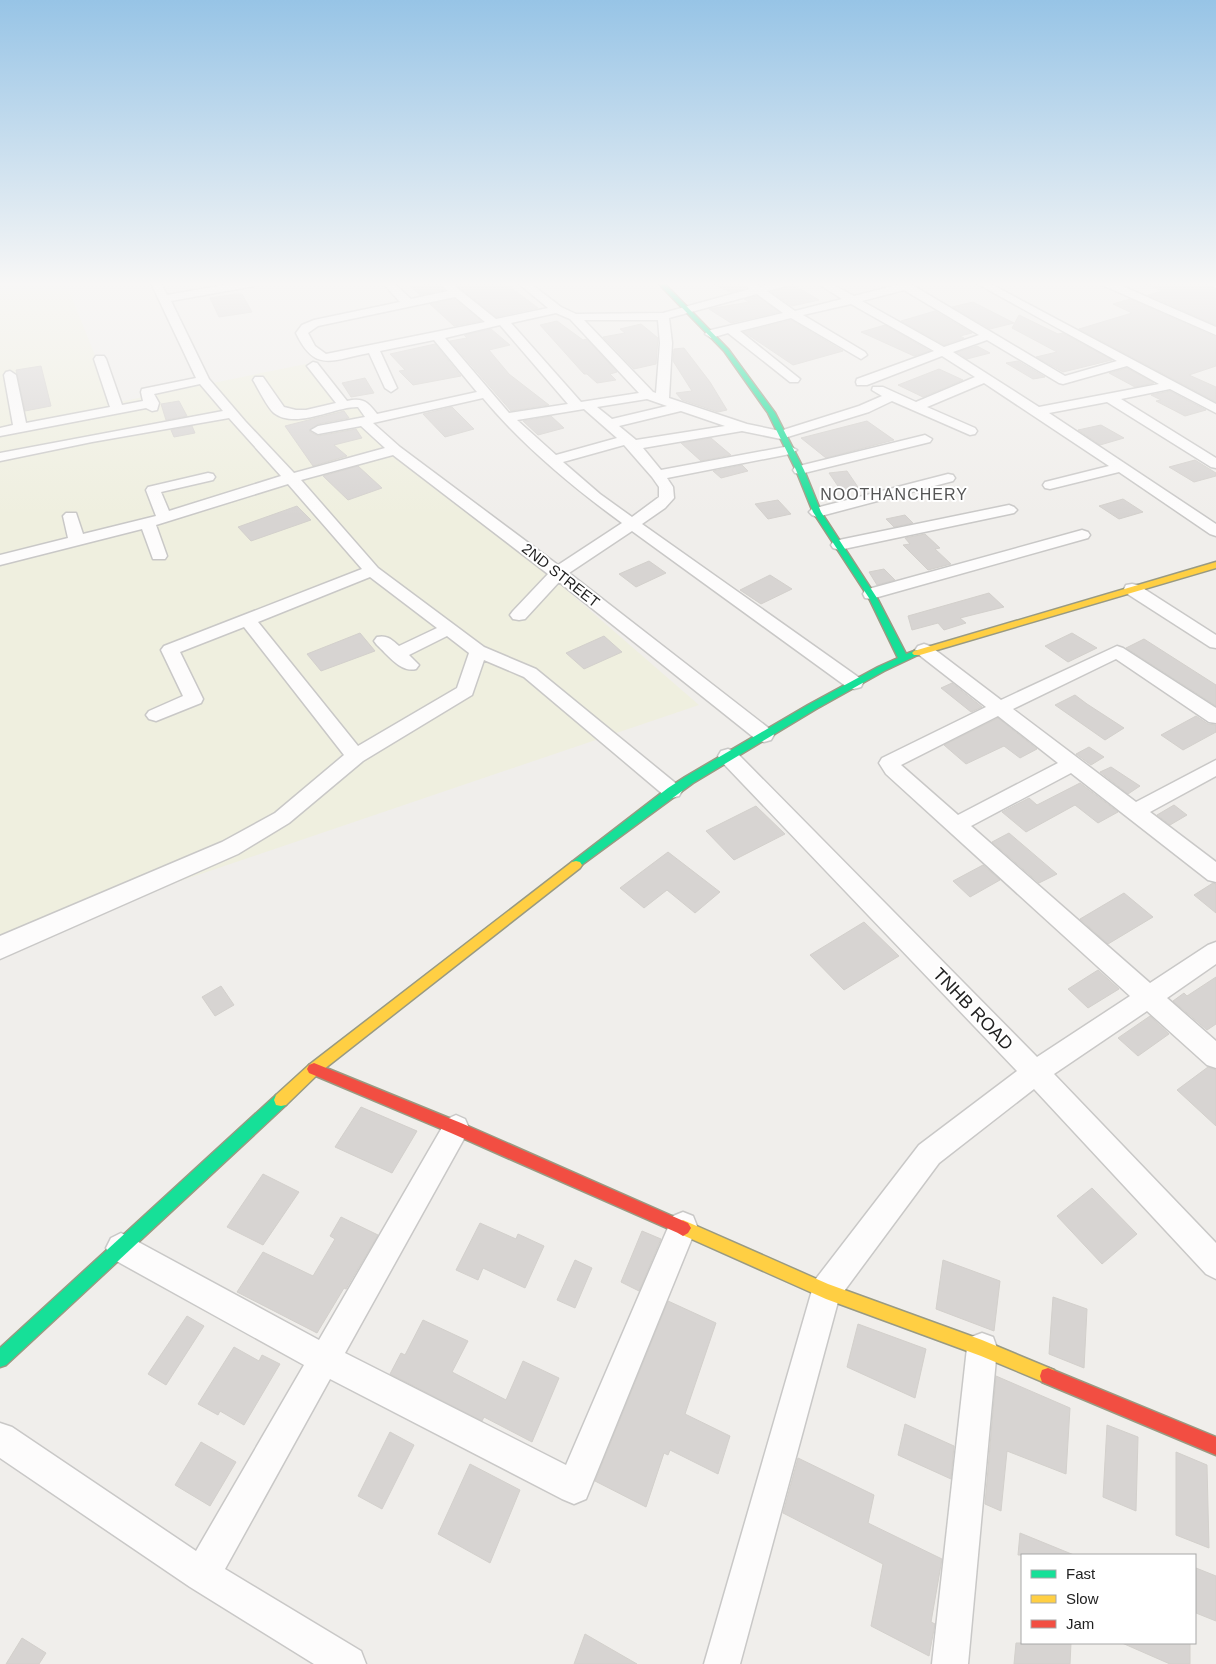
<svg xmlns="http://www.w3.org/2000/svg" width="1216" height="1664" viewBox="0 0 1216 1664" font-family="Helvetica,sans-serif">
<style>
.farmland{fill:#efefdf}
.building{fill:#d7d4d2;stroke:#d3d0cc}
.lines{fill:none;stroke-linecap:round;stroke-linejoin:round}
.street-casing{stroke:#c9c8c7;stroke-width:3}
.fast-casing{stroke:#999a82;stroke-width:3}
.slow-casing{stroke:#999a82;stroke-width:3}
.jam-casing{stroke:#999a82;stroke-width:3}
.street{fill:#fdfcfc;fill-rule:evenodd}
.fast{fill:#16e098;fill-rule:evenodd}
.slow{fill:#ffcf43;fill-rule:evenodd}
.jam{fill:#f24e42;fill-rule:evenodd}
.labels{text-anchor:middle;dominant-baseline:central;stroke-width:4;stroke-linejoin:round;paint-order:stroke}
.far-street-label{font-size:15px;fill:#222;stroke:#fff}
.far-quarter-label{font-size:16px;letter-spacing:1px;fill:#555;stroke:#fff}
.street-label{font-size:18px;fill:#222;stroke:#fff}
</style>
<rect width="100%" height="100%" fill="#f0eeeb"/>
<!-- farmland -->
<path class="farmland" d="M0 283H66L114 403 306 364 699 705 0 942Z"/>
<!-- building -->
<g class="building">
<path d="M432 283H438L444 290 420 295 411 287Z"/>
<path d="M454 283H505L538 308 496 317Z"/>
<path d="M711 283H745L746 288 730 292Z"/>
<path d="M1143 283H1205L1216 290V325L1148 295 1163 291Z"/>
<path d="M792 284 819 300 792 306 771 292 790 287Z"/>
<path d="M236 294H242L252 312 219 317 210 298Z"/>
<path d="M757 296 779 312 731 323 709 309 749 302 744 299Z"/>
<path d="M454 299 481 321 454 326 430 304Z"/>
<path d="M1130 299 1216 337V366L1189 375 1216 387V402L1079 329 1132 313 1113 304Z"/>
<path d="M973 302 1014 323 990 329 952 307Z"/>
<path d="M935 311 972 333 960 336 964 338 944 345 901 321Z"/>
<path d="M1019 315 1058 334 1063 333 1112 360 1063 372 1036 357 1057 352 1012 328Z"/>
<path d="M791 320 828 342 843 351 793 365 744 332Z"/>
<path d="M557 321 583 340 587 339 617 372 610 374 616 380 597 383 587 374H584L540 325Z"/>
<path d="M641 324 658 338 656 364 634 369 603 337 625 333 620 329Z"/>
<path d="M885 325 930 351 914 356 861 332Z"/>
<path d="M491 329 510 345 489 350 509 374 549 405 511 411 450 341 467 338 464 335Z"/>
<path d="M435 344 461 376 413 385 399 371 405 370 390 354Z"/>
<path d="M977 346 990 353 967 359 957 352Z"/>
<path d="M684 348 710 382 727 410 718 412 682 400 676 393 692 391 673 361 674 349Z"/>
<path d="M1018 361 1045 377 1033 379 1006 363Z"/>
<path d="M41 366 51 406 25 411 16 370Z"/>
<path d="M1127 368 1154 383 1135 387 1109 373Z"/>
<path d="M939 369 963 380 923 397 898 385Z"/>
<path d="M365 378 374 393 351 397 342 383Z"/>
<path d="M1170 391 1206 410 1185 416 1156 401 1161 400 1151 395Z"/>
<path d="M179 401 187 416 166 420 161 404Z"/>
<path d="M452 407 474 429 445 437 423 414Z"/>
<path d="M344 411 349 418 318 424 309 431 318 436 356 429 362 438 334 445 347 456 313 466 285 426Z"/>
<path d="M551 416 564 428 538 435 523 421Z"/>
<path d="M867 421 894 440 826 458 801 438Z"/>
<path d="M1101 425 1124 438 1100 445 1078 430Z"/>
<path d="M192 426 195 433 174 437 171 430Z"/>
<path d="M711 438 731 455 701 461 681 443Z"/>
<path d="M1195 460 1216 473V476L1194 482 1169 467Z"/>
<path d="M742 465 748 471 721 478 713 471Z"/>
<path d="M358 466 382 488 348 500 323 476Z"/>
<path d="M847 471 860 490 842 492 829 473Z"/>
<path d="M1123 499 1143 512 1119 519 1099 506Z"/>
<path d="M778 500 791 514 768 519 755 504Z"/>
<path d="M297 506 311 520 251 541 238 527Z"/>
<path d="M905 515 913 523 894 527 886 519Z"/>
<path d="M925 534 940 548 935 549 951 564 928 570 903 545 910 544 905 538Z"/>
<path d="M649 561 666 573 636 587 619 574Z"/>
<path d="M884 569 895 580 877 585 869 572Z"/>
<path d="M770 575 792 589 761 604 740 590Z"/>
<path d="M989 593 1004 607 960 618 966 623 944 630 938 623 912 630 908 616Z"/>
<path d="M360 633 375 651 321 671 307 654Z"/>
<path d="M1072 633 1097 648 1068 662 1045 646Z"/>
<path d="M604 636 622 652 584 669 566 653Z"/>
<path d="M1144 639 1216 685V706L1126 648Z"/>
<path d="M952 683 982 707 971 712 941 688Z"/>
<path d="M1075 695 1087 704 1124 728 1105 740 1055 705Z"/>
<path d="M1196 716 1208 724 1216 725V732L1183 750 1161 735Z"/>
<path d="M998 718 1037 749 1020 758 1004 746 966 764 944 745Z"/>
<path d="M1089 747 1104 757 1091 765 1076 754Z"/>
<path d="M1111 767 1140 786 1128 794 1100 772Z"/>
<path d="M1080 783 1118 812 1098 823 1075 805 1026 832 1002 812 1029 798 1037 805Z"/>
<path d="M1174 805 1187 815 1170 825 1157 815Z"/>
<path d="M756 806 785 834 734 860 706 831Z"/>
<path d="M1009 833 1057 874 1039 883 992 842Z"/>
<path d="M668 852 720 892 695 913 667 890 644 908 620 888Z"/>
<path d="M983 865 1000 880 970 897 953 881Z"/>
<path d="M1213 883 1216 884V913L1194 895Z"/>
<path d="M1124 893 1153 917 1108 944 1080 919Z"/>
<path d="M864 922 899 956 844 990 810 955Z"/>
<path d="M1098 970 1119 989 1088 1008 1068 989Z"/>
<path d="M1216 977V1024L1207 1030 1173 1001 1184 993 1187 996Z"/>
<path d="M221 986 234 1005 215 1016 202 997Z"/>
<path d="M1150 1016 1169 1034 1138 1056 1118 1038Z"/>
<path d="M1208 1067 1216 1070V1126L1177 1090Z"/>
<path d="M361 1107 417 1131 392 1173 335 1147Z"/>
<path d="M263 1174 299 1192 263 1245 227 1227Z"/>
<path d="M1092 1188 1137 1234 1102 1264 1057 1216Z"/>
<path d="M341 1217 378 1235 346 1289 344 1288 317 1333 237 1292 263 1252 313 1276 335 1239 330 1236Z"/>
<path d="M480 1223 516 1239 518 1234 544 1246 525 1288 483 1268 478 1280 456 1270Z"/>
<path d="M642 1231 661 1239 639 1291 621 1282Z"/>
<path d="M575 1260 592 1268 575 1308 557 1300Z"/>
<path d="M943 1260 1000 1281 994 1331 936 1309Z"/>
<path d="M1053 1297 1087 1309 1084 1368 1049 1354Z"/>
<path d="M668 1301 716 1323 685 1414 730 1436 718 1474 670 1450 668 1455 664 1453 646 1507 595 1481Z"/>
<path d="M187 1316 204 1326 166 1385 148 1374Z"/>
<path d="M423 1320 468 1341 452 1372 506 1400 523 1361 559 1378 532 1442 484 1417 482 1421 390 1374 401 1353 405 1355Z"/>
<path d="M858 1324 926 1349 915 1398 847 1367Z"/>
<path d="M234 1347 259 1361 262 1355 280 1364 244 1425 220 1411 218 1415 198 1404Z"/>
<path d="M996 1376 1070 1408 1066 1474 1007 1451 1001 1511 985 1504Z"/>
<path d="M905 1424 954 1446 951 1479 898 1455Z"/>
<path d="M1107 1425 1138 1437 1136 1511 1103 1497Z"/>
<path d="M390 1432 414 1445 382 1509 358 1496Z"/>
<path d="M201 1442 236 1462 210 1506 175 1485Z"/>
<path d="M1176 1452 1207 1465 1209 1548 1176 1535Z"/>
<path d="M798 1458 874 1495 868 1523 942 1559 931 1622 935 1624 929 1656 871 1626 883 1564 783 1513Z"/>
<path d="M470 1464 520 1490 490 1563 438 1534Z"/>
<path d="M1020 1533 1074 1555H1018Z"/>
<path d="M1196 1568 1216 1576V1621L1196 1613Z"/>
<path d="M585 1634 637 1664H574Z"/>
<path d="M22 1638 46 1653 39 1664H6Z"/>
<path d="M1016 1643H1071L1070 1664H1014Z"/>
<path d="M1122 1643H1190V1664H1170Z"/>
</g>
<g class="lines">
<!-- street casing -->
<g class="street-casing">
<g id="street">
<path d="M151 283H161L167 295 236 283H259L254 286 171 301 209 379 245 421 294 473 385 448 361 426 318 434 311 430 318 426 365 417 358 407C336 406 296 430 274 413 267 407 258 388 253 380L255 377H263L284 407 296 410H306L336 403 307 366 313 362 317 363 347 401C363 397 368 402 377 414L477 392 434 340 380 351 397 388 391 392 385 388 369 353C332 360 315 373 296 333L302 325 314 320 400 302 383 283H394L411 299 448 291 440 283H451L496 319 548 308 518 283H530L561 307 576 314 663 313 750 289 746 285 747 283H755L760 287 774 283H791L790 285 767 291 795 311 842 299 817 283H830L854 296 897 285 896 283H909L1065 376 1117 361 976 283H989L1216 404V413L1170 389 1121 399 1216 458V468L1211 467 1107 402 1049 413 1216 524V536L1210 534 1119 472 1050 489 1045 488 1043 485 1045 482 1109 466 984 383 927 407 975 428 977 431 975 434 970 435 892 401 869 412 781 439 742 431 643 448 661 470 790 446 797 450 790 454 667 478 673 487 674 498 665 508 642 524 861 679 863 683 861 687 854 689 847 687 632 531 569 573 771 730 774 735 771 740 764 742 757 740 559 582 525 619 519 620 513 619 510 615 513 611 548 574 393 455 301 480 378 568 484 647 536 669 679 786 682 791 679 796 672 798 665 796 524 677 484 660 472 695 363 761 289 823 238 854 0 959V936L222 842 275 813 344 755 244 627 180 652 203 699 201 703 156 721 149 719 146 715 149 711 183 696 161 650 164 646 362 569 288 484 156 525 167 556 165 559H153L142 529 0 565V555L68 538 63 516 66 513H76L83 534 156 516 146 490 148 487 208 473 213 474 215 477 213 480 161 492 169 511 281 476 229 418 92 442 0 461V453L223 411 200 384 154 394 159 403 157 410 152 411 146 408 0 436V428L13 425 4 375 6 372 10 371 16 375 26 423 110 407 94 359 96 356H104L106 359 122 405 143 401 141 392 142 389 196 378ZM904 290 979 335 944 347 862 301ZM757 294 783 313 707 331 705 334 711 338 728 333 790 382H798L800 379 740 331 791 318 861 359 867 355 865 352 803 315 851 304 934 351 857 379 856 382 857 385H867L942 356 975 377 916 402 883 387H873L872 390 882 396 859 406 780 431 747 424 669 398 672 343 669 318ZM455 297 485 322 326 354 315 346 308 333 318 326ZM556 313 570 319 639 393 581 402 511 323ZM584 320H658L660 343 656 393 653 392ZM500 325 568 404 509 413 445 338ZM987 340 1059 383 1063 384 1127 366 1159 384 1039 407 953 352ZM483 398C521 444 574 488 622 523L558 565 400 447 373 423ZM647 399 667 406 612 419 597 407ZM584 409 617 438 556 455 517 420ZM681 411 725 426 636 440 619 426ZM624 445 652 477 659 487V497L632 517 600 494 563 462ZM370 577 437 628 399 646C391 639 387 635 377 637L374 641 377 645C388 655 401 673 416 669L419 665 409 655 447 636 469 653 457 688 358 746 258 622Z"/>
<path d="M1101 283H1115L1216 327V335L1102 285Z"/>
<path d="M1207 283H1216V288Z"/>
<path d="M925 435 932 439 930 442 800 474 795 473 793 470 795 467Z"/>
<path d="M948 474 953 475 955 478 953 481 817 517 812 515 809 512 812 509Z"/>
<path d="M1009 505 1014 507 1017 510 1014 513 839 550 833 548 831 545 833 542 839 540Z"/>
<path d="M1082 530 1088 532 1090 535 1088 538 871 599 865 598 863 594 865 590Z"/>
<path d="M1132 584 1138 585 1216 635V648L1210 647 1126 593 1124 589 1126 585Z"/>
<path d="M924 644 930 646 1001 700 1117 646 1123 648 1216 708V723L1209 722 1116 659 1013 709 1136 802 1216 760V776L1150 812 1216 862V882L1208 880 1071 773 971 826 1150 983 1208 945 1216 942V964L1167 998 1216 1041V1068L1207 1065 1147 1011 1054 1074 1216 1243V1279L1206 1274 1034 1089 939 1163 839 1298 740 1664H704L815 1280 919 1145 1017 1071 721 761 718 756 721 751 728 749 735 751 1037 1057 1130 996 886 774 879 763 882 758 986 707 918 654 915 650 918 646ZM998 716 1058 763 958 815 901 765Z"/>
<path d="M456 1115 465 1119 469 1128 465 1137 345 1353 566 1465 673 1216 683 1212 693 1216 697 1226 586 1499 574 1504 562 1499 330 1379 225 1569 361 1651 366 1664H314L190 1587 0 1458V1423L12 1427 196 1551 304 1365 111 1258 106 1248 111 1238 121 1233 131 1238 319 1340 447 1119Z"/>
<path d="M982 1333 993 1337 997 1348 968 1664H932L967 1348 971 1337Z"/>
</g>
</g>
<!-- fast casing -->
<g class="fast-casing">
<g id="fast">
<path d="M658 283H664L728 349 775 413 804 470 821 512 877 598 906 654 917 650 922 653 884 671 816 709 693 783 576 869 572 868 570 865 572 862 668 788 685 777 808 705 878 667 898 658 869 598 813 512 796 470 768 413 724 351Z"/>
<path d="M281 1094 286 1095 288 1100 286 1105 6 1365 0 1367V1348L276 1095Z"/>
</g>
</g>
<!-- slow casing -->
<g class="slow-casing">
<g id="slow">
<path d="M1216 562V568L920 655H914L912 653 914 651Z"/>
<path d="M576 861 580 862 582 865 580 868 319 1073 286 1105 281 1106 276 1105 274 1100 276 1095 309 1065 572 862Z"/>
<path d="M683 1220 828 1284 982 1340 1054 1370 1056 1376 1054 1382 1048 1384 981 1356 826 1299 678 1233 675 1228 678 1223Z"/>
</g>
</g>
<!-- jam casing -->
<g class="jam-casing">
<g id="jam">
<path d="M314 1063 461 1123 688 1223 691 1228 688 1233 683 1236 678 1233 451 1133 309 1073 307 1069 309 1065Z"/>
<path d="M1048 1368 1216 1437V1455L1042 1382 1040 1376 1042 1370Z"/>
</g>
</g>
<!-- street -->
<use href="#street" class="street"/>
<!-- fast -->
<use href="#fast" class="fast"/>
<!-- slow -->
<use href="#slow" class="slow"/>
<!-- jam -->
<use href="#jam" class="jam"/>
</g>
<!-- sky -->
<linearGradient id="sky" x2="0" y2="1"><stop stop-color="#97c4e6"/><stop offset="0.55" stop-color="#f8f7f6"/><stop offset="1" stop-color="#f8f7f6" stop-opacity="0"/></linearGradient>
<rect width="1216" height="516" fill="url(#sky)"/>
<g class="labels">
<!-- far-street labels -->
<g class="far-street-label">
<text transform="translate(561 575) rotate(38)">2ND STREET</text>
</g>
<!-- far-quarter labels -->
<g class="far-quarter-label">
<text x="894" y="494">NOOTHANCHERY</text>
</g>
<!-- street labels -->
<g class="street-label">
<text transform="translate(973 1009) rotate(46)">TNHB ROAD</text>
</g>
</g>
<!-- legend -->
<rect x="1021" y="1554" width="175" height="90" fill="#ffffff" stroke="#a7a7a7"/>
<rect x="1031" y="1570" width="25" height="8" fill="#16e098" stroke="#a7a7a7"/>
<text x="1066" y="1579" font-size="15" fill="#222222">Fast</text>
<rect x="1031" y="1595" width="25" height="8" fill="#ffcf43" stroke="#a7a7a7"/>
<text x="1066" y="1604" font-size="15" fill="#222222">Slow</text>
<rect x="1031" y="1620" width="25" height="8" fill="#f24e42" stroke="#a7a7a7"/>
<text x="1066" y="1629" font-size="15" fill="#222222">Jam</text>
</svg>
